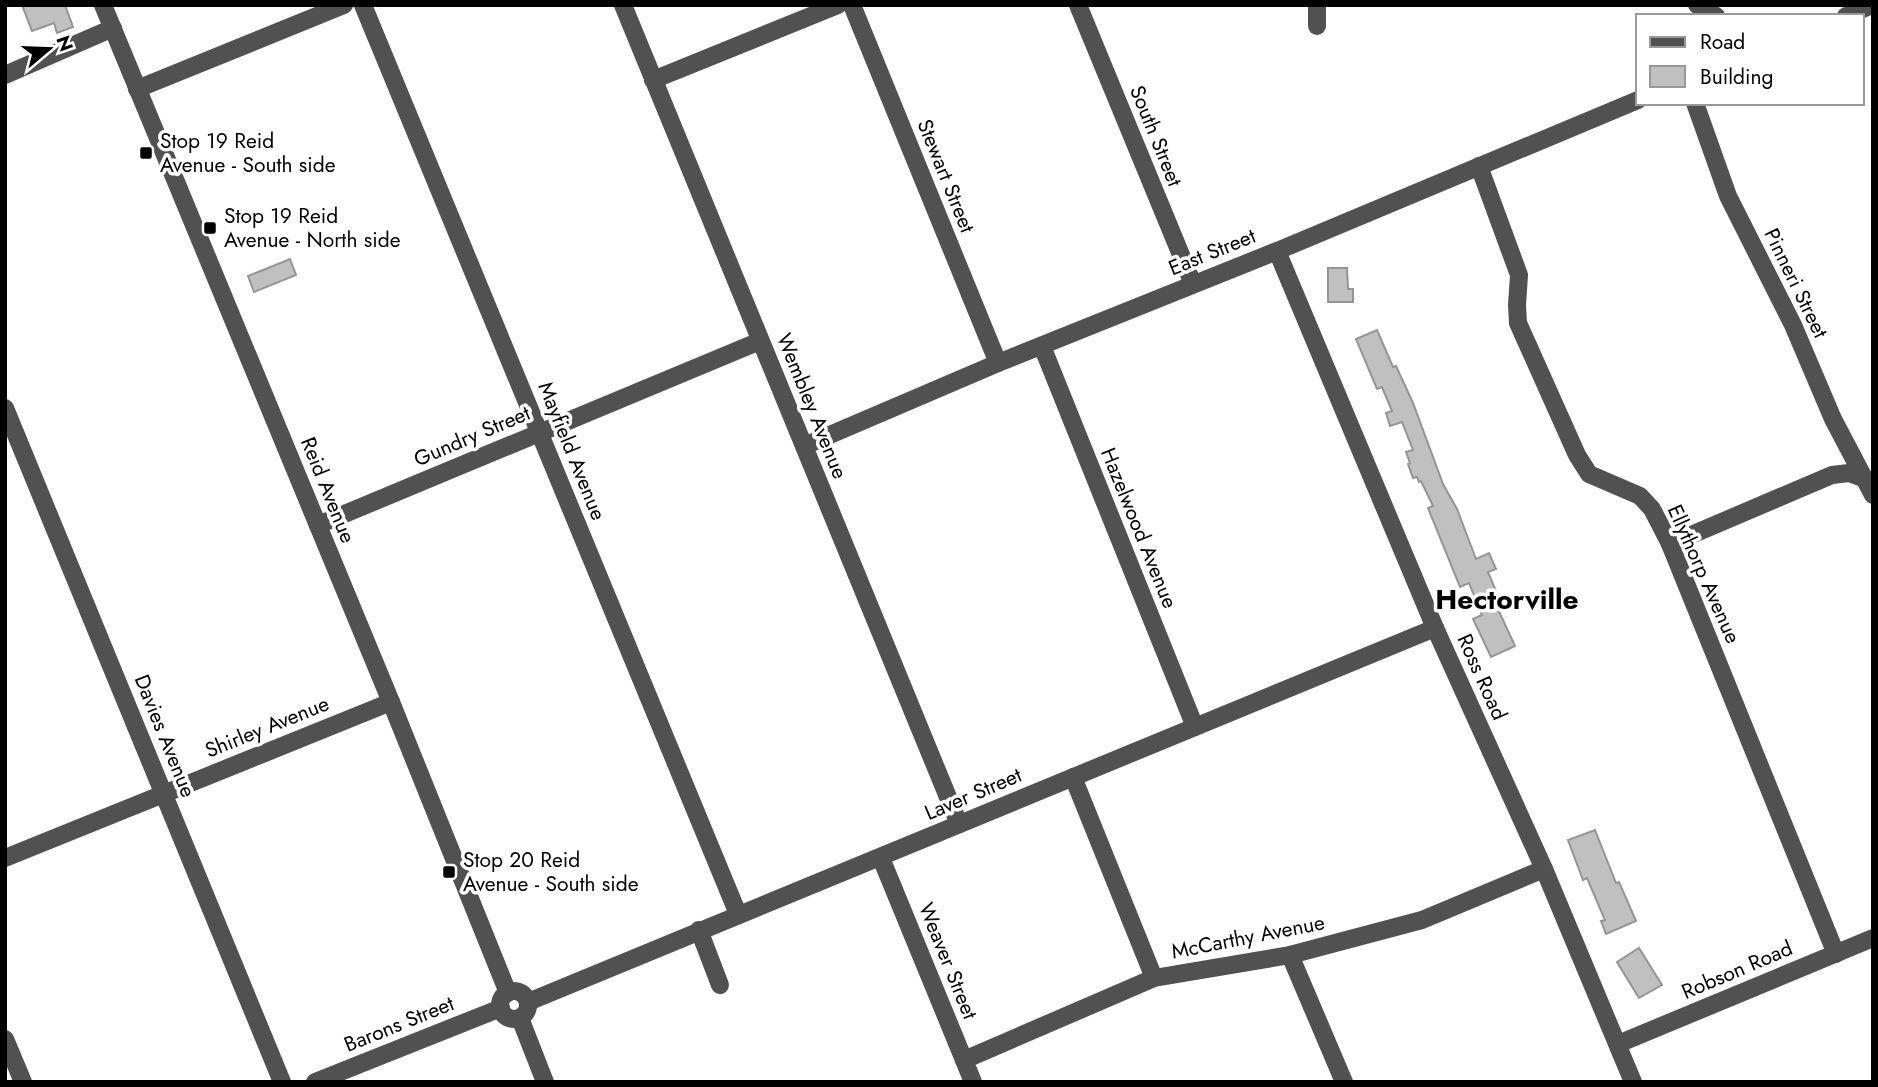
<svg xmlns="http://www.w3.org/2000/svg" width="1878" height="1087" viewBox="0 0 1878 1087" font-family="Jost,sans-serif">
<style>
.building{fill:#c0c0c0;stroke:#959595;stroke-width:2}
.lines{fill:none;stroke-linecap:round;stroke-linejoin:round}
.minor{stroke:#515151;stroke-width:18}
.poi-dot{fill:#000;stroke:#fff;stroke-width:2.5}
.labels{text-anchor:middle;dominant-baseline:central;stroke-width:7;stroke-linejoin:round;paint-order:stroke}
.street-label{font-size:21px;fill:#000;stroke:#fff}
.poi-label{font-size:21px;fill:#000;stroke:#fff;text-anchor:start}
.district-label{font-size:28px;font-weight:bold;fill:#000;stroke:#fff}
</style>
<rect width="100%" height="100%" fill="#fff"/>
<!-- building -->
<g class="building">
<path d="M22 5H65L73 27 57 33 54 23 32 31Z"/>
<path d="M290 259 296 275 254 292 248 276Z"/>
<path d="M1328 268H1347L1348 289H1353V302H1328Z"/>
<path d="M1377 330 1393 367 1396 366 1413 403 1443 484 1457 509 1476 559 1489 553 1496 569 1488 572 1496 591 1491 594 1515 646 1491 657 1473 619 1482 615 1469 583 1460 587 1428 508 1433 506 1421 481 1419 482 1417 477 1413 478 1408 464 1410 463 1406 452 1413 450 1402 422 1390 426 1386 413 1392 411 1382 387 1377 389 1356 339Z"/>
<path d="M1595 830 1616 883 1619 882 1636 921 1606 934 1601 921 1605 920 1587 878 1583 880 1568 840Z"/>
<path d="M1639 948 1662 985 1639 998 1617 962Z"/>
</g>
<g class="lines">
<!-- minor -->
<g class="minor">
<path d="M103 5 391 702 508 993"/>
<path d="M363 5 738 914"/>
<path d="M623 5 959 824"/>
<path d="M852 5 998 363"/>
<path d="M1078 5 1193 284"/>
<path d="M1317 5V26"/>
<path d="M1697 5 1716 16"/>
<path d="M1846 16 1872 5"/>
<path d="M5 75 113 28"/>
<path d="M653 80 838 5"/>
<path d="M137 89 344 5"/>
<path d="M1695 103 1728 196 1793 325 1833 419 1873 495"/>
<path d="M1479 166 1519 275 1517 305 1518 323 1577 455 1589 474 1640 496 1652 509 1670 544 1836 954"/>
<path d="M1277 251 1435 628 1544 869 1633 1082"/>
<path d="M1042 346 1195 727"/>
<path d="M5 408 282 1082"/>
<path d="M804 446 998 363 1277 251 1638 100"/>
<path d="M318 525 760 341"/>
<path d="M1670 544 1832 475 1849 473 1866 479"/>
<path d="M1073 777 1154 978"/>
<path d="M5 858 391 702"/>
<path d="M881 858 973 1082"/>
<path d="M699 930 720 985"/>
<path d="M1290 955 1344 1082"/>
<circle cx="514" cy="1005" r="14"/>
<path d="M528 1002 1435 628"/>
<path d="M520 1018 545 1082"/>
<path d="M5 1039 23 1082"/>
<path d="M1618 1044 1873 938"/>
<path d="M964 1060 1154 978 1290 955 1422 920 1544 869"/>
<path d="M315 1082 501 1008"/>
</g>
</g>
<!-- markers -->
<g class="poi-dot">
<rect x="139" y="146" width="14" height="14" rx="3.5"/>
<rect x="203" y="221" width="14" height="14" rx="3.5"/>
<rect x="442" y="865" width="14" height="14" rx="3.5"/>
</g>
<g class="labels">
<!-- street labels -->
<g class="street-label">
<text transform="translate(1156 136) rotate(68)">South Street</text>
<text transform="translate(946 176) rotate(68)">Stewart Street</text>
<text transform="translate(1212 252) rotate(-22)">East Street</text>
<text transform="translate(1796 283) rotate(64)">Pinneri Street</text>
<text transform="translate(812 406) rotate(68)">Wembley Avenue</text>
<text transform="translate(472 436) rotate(-23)">Gundry Street</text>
<text transform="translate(572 451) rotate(68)">Mayfield Avenue</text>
<text transform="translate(328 490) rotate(68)">Reid Avenue</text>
<text transform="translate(1139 528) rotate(68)">Hazelwood Avenue</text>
<text transform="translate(1704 574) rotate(66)">Ellythorp Avenue</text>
<text transform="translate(1482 677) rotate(66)">Ross Road</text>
<text transform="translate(267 727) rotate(-22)">Shirley Avenue</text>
<text transform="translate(165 736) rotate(68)">Davies Avenue</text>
<text transform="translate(973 794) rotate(-23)">Laver Street</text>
<text transform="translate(1248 937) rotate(-11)">McCarthy Avenue</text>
<text transform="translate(948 961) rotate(68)">Weaver Street</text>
<text transform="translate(1737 970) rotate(-23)">Robson Road</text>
<text transform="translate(399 1024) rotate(-22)">Barons Street</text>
</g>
<!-- poi labels -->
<g class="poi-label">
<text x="160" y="141">Stop 19 Reid<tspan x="160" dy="24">Avenue - South side</tspan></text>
<text x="224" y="216">Stop 19 Reid<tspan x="224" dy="24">Avenue - North side</tspan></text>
<text x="463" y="860">Stop 20 Reid<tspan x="463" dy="24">Avenue - South side</tspan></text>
</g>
<!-- district labels -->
<g class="district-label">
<text x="1507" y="599">Hectorville</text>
</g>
</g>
<!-- border -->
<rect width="1878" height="1087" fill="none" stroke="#000000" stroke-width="14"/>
<!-- legend -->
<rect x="1636" y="14" width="228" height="91" fill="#ffffff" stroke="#999999" stroke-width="2"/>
<rect x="1650" y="37" width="35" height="10" fill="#515151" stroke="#999999" stroke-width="2"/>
<text x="1700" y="49" font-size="21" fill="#000000">Road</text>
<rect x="1650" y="66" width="35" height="21" fill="#c0c0c0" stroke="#999999" stroke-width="2"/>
<text x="1700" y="84" font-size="21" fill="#000000">Building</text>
<!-- north arrow -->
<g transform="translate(49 49) rotate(71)" stroke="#ffffff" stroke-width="5" paint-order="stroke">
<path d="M0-5L12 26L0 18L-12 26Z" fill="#000000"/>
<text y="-10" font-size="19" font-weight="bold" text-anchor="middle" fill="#000000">N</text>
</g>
</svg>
